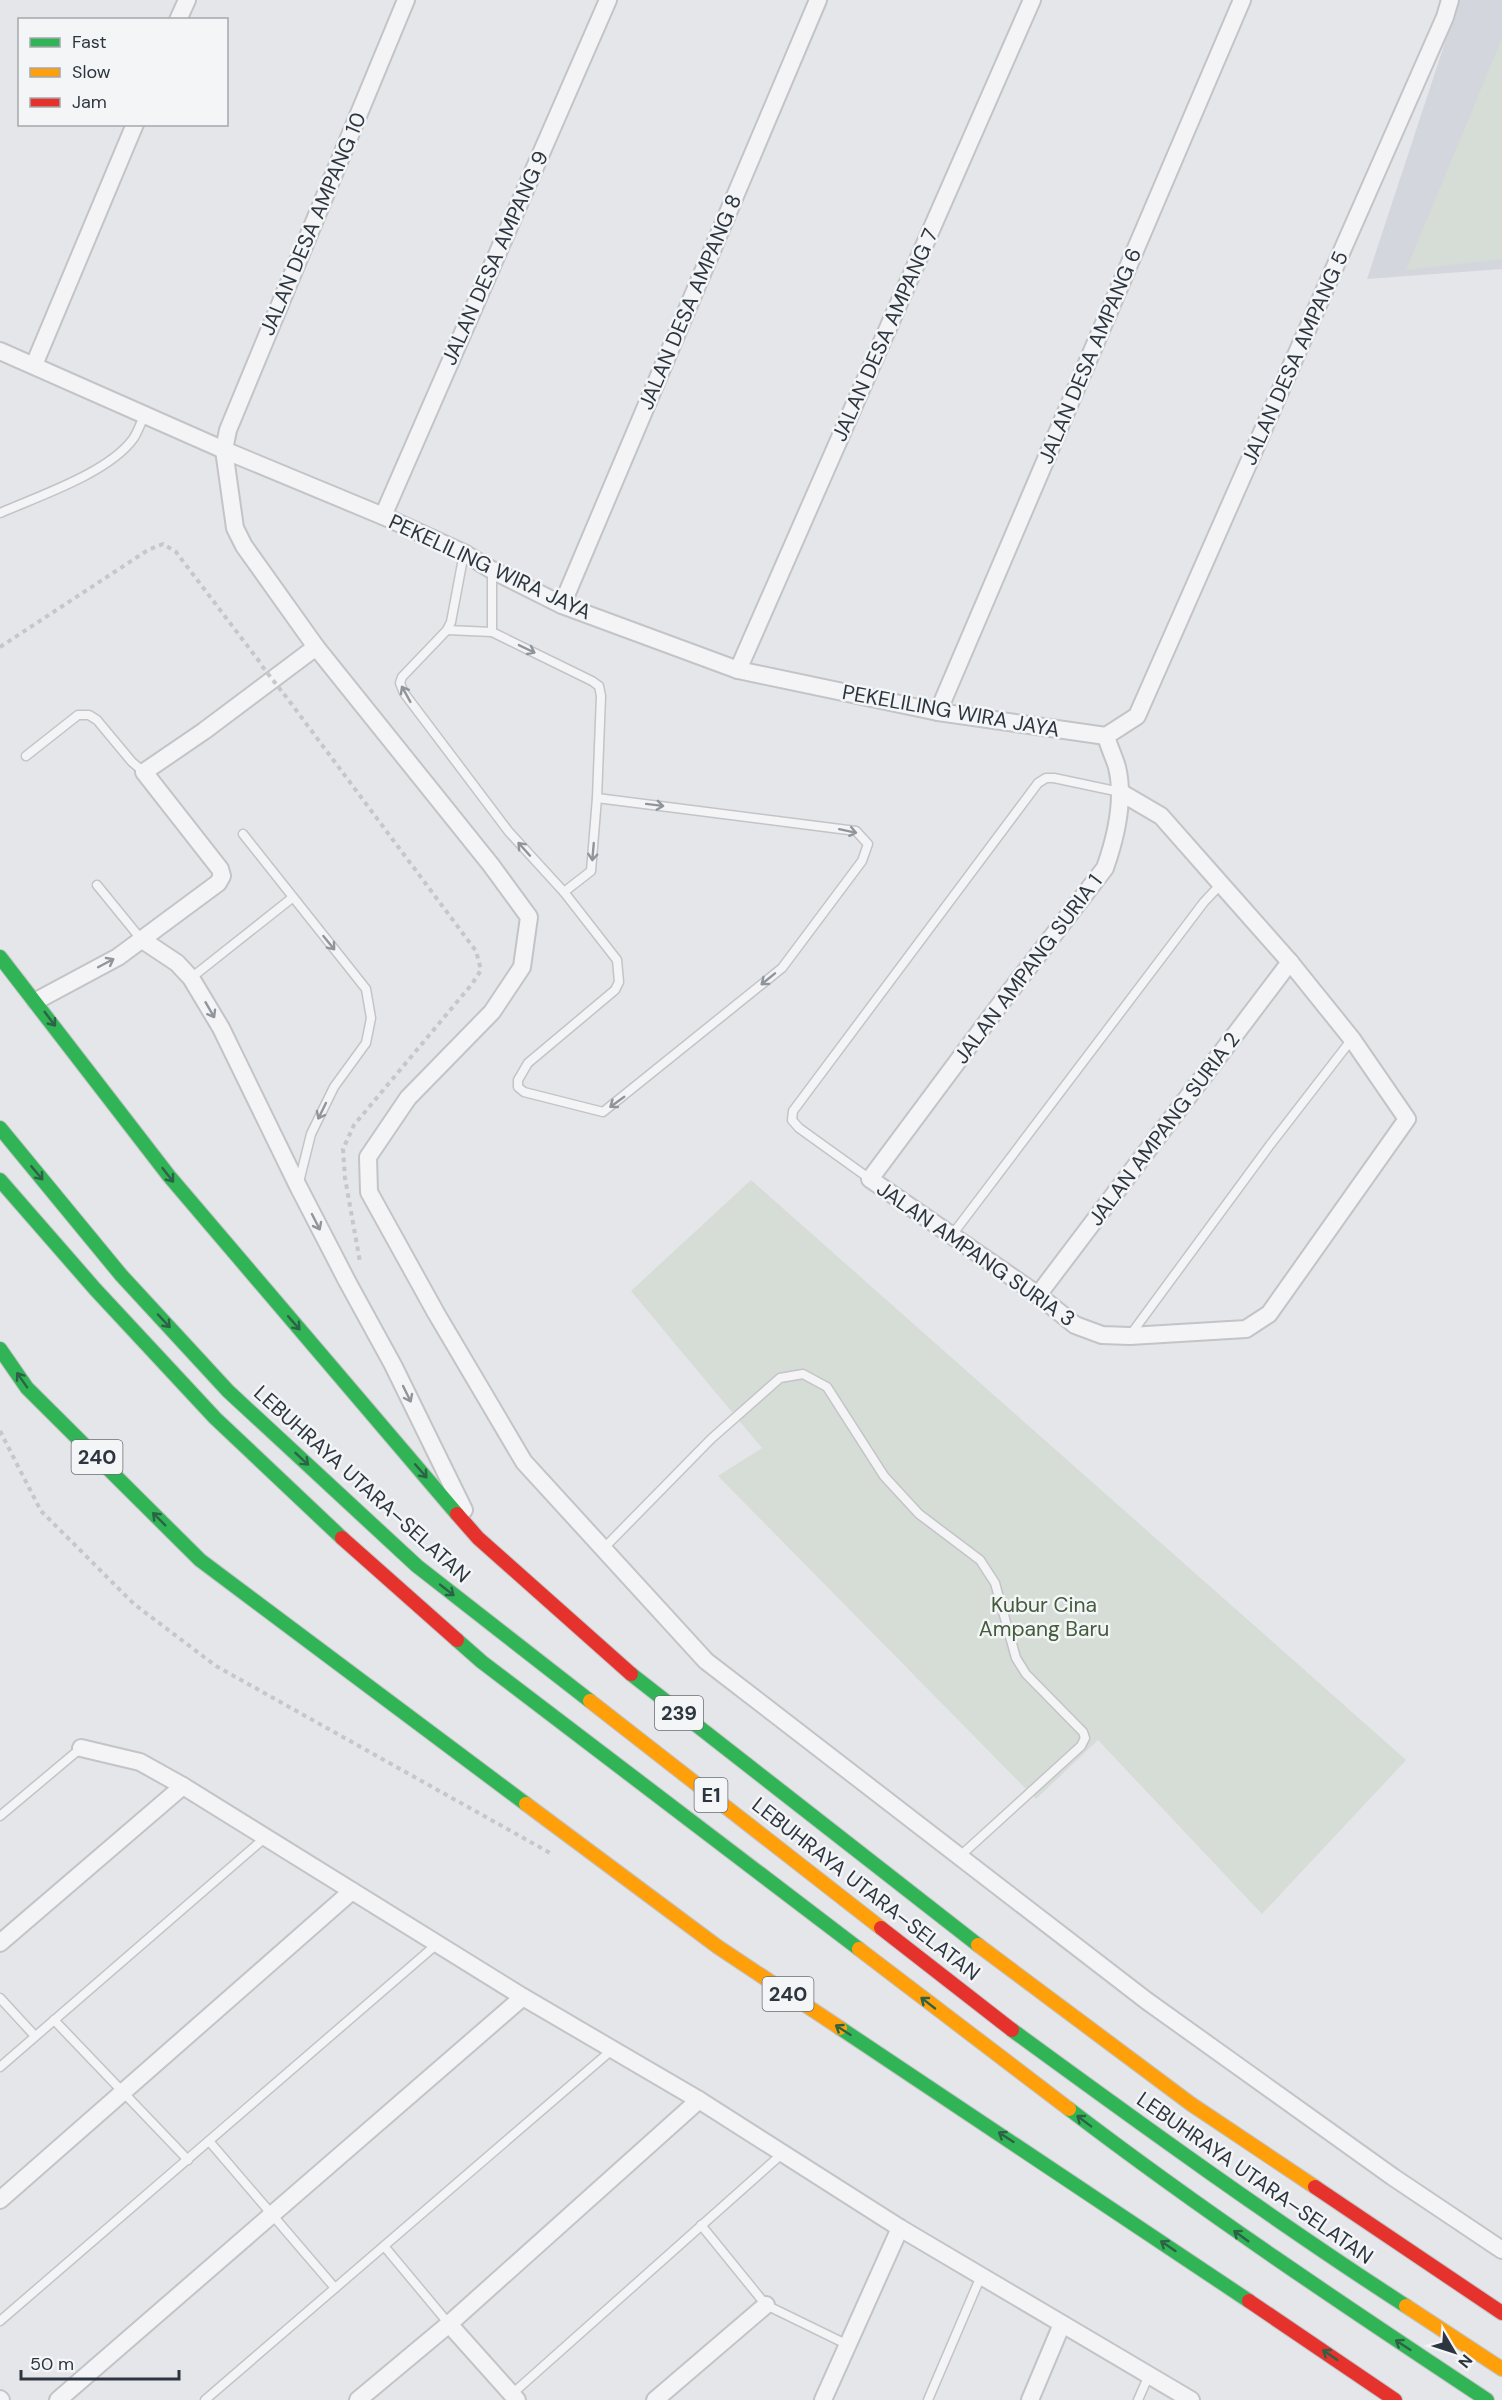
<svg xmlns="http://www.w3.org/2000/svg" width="1502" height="2400" viewBox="0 0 1502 2400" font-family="'DM Sans',sans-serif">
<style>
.built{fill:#d3d6dc}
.green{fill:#d6dcd6}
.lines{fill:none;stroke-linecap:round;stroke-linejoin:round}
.lane-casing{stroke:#c3c4c7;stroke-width:11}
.street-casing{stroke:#c3c4c7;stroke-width:20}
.fast-casing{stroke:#c1c3c6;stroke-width:16}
.slow-casing{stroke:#c1c3c6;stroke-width:16}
.jam-casing{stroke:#c1c3c6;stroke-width:16}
.path{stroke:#c5c7c9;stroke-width:4;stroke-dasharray:4.5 4.5;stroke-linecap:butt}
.lane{stroke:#f4f4f6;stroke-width:8}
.street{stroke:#f4f4f6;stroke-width:16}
.fast{stroke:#30b455;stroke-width:14}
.slow{stroke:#ff9f0a;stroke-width:14}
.jam{stroke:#e5322d;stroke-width:14}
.path-bridge{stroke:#c5c7c9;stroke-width:4;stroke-dasharray:4.5 4.5;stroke-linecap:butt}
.oneway{stroke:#90959b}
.oneway2{stroke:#2e6247}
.labels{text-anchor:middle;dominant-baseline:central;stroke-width:5;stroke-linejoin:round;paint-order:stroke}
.shield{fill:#f3f5f7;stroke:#686f77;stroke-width:1.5}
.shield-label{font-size:20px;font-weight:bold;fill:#2d3640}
.street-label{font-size:21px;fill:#2d3640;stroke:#f3f5f7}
.park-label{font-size:21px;fill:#445b3c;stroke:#f3f5f7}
</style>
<rect width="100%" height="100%" fill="#e4e6e9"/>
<!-- built -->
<path class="built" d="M1459 0H1502V269L1367 279Z"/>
<!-- green -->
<g class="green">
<path d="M1502 38V259L1406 270Z"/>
<path d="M751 1180 1406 1760 1262 1914 1098 1740 1036 1799 718 1476 762 1448 631 1291Z"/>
</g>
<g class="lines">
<!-- lane casing -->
<g class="lane-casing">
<g id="lane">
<path d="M0 513C39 496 108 473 133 439 138 432 141 422 145 414"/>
<path d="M464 553 451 622 447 630 402 677 400 683 404 693 509 832 564 892 617 960 619 982 615 990 528 1063 518 1080V1087L524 1092 603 1112 782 968 862 861 868 844 856 831 597 798"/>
<path d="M492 571V632L592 681 599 686 601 696 597 798 591 871 564 892"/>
<path d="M447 630 492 632"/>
<path d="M26 756 78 715H89L97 720 132 762 144 772"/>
<path d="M243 834 366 989 371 1018 366 1043 334 1087 311 1134 299 1182"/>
<path d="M97 885 141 939"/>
<path d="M191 978 292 898"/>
<path d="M870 1179 799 1128 792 1120 793 1111 1038 783 1046 778H1054L1120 792"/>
<path d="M952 1235 1204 902 1221 884"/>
<path d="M1131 1334 1270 1145 1352 1039"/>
<path d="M603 1549 711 1439 780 1378 803 1374 827 1387 884 1476 919 1514 980 1560 995 1583 1016 1658 1026 1674 1083 1732 1085 1738 1081 1746 959 1857"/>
<path d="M0 1816 81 1748"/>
<path d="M0 1998 35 2036"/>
<path d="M54 2020 188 2160"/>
<path d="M0 2067 267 1836"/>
<path d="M209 2141 335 2288"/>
<path d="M701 2225 766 2305 848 2345"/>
<path d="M384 2246 449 2324"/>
<path d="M0 2321 437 1944"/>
<path d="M512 2394 783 2153"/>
<path d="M205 2400 613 2049"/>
<path d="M928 2400 981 2276"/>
<path d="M1138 2400 1149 2375"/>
</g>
</g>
<!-- street casing -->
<g class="street-casing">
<g id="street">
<path d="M406 0 228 430 224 450 235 528 244 546 316 647 491 865 529 917 522 967 492 1012 408 1098 368 1157 369 1192 436 1313 524 1462 706 1661 1147 2001 1393 2177 1502 2250"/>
<path d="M178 20 187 0"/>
<path d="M0 351 224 450 383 516 464 553 492 570 562 605 738 670 938 712 1106 736 1137 716 1445 17 1450 0"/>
<path d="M34 365 135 124"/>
<path d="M383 516 608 0"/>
<path d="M562 605 818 0"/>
<path d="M738 670 1032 0"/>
<path d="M938 712 1242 0"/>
<path d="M1106 736C1109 747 1114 757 1117 767 1125 800 1116 837 1105 868L1001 1003 870 1179 1038 1295 1075 1325 1102 1335 1130 1336 1246 1329 1269 1314 1407 1119 1352 1039 1290 962 1221 884 1161 816 1120 792"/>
<path d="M141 939 177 963 191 978 221 1028 298 1186 347 1281 393 1365 464 1510"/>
<path d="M36 1001 118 957 218 883 222 876 220 869 144 772 204 731 316 647"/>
<path d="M1038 1295 1290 962"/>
<path d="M81 1748 140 1762 183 1786 523 1997 699 2100 900 2228 1191 2400"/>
<path d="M0 1943 183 1786"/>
<path d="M0 2200 352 1891"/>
<path d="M449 2324 517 2400"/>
<path d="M0 2399 1 2400"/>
<path d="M58 2400 523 1997"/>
<path d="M358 2400 449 2324 699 2100"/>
<path d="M655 2400 766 2305"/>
<path d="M823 2400 900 2228"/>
<path d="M1030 2400 1062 2324"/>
</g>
</g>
<!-- fast casing -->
<g class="fast-casing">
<g id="fast">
<path d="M0 957 169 1176 457 1514"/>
<path d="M0 1128 121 1275 228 1391 417 1566 590 1701"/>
<path d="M0 1180 95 1289 215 1418 342 1538"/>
<path d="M0 1349 27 1388 200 1560 526 1804"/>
<path d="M457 1640 482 1662 859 1949"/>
<path d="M631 1674 978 1945"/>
<path d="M840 2028 1249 2301"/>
<path d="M1012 2030C1142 2125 1272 2219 1406 2306"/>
<path d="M1069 2109C1204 2212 1345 2306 1487 2400"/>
</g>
</g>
<!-- slow casing -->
<g class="slow-casing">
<g id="slow">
<path d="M590 1701 881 1928"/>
<path d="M526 1804 718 1947 840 2028"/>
<path d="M978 1945 1191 2104 1315 2187"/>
<path d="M859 1949 1069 2109"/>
<path d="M1406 2306 1502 2369"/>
</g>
</g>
<!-- jam casing -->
<g class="jam-casing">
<g id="jam">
<path d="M457 1514 478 1538 631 1674"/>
<path d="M342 1538 457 1640"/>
<path d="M881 1928 1012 2030"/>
<path d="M1315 2187 1502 2313"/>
<path d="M1249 2301 1395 2400"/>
</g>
</g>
<!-- path -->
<g class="path">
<path d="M0 647 148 550 163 544 176 552 262 665"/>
<path d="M284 694 476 951 481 970 472 984 354 1125 343 1149 345 1178 360 1262"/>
<path d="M0 1431 41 1511 134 1604 216 1666 552 1854"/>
</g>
<!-- lane -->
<use href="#lane" class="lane"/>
<!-- street -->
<use href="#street" class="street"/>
<!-- fast -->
<use href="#fast" class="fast"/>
<!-- slow -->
<use href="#slow" class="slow"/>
<!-- jam -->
<use href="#jam" class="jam"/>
<!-- path-bridge -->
<path class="path-bridge" d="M262 666 283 693"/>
</g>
<!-- one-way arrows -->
<defs><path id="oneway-shaft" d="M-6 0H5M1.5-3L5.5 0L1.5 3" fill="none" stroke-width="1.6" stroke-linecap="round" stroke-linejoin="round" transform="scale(1.5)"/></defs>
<g class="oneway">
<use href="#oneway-shaft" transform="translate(527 649) rotate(26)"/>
<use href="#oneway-shaft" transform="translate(406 694) rotate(-119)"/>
<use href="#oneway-shaft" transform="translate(655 805) rotate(7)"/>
<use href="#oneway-shaft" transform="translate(848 831) rotate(12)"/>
<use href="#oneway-shaft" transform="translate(524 849) rotate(-132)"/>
<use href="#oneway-shaft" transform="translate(593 852) rotate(95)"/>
<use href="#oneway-shaft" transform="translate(329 943) rotate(51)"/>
<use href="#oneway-shaft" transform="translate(106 963) rotate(-28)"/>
<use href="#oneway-shaft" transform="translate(768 979) rotate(141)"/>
<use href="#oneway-shaft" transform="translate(210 1010) rotate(60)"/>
<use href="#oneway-shaft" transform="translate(617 1102) rotate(144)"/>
<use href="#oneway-shaft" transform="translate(322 1111) rotate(116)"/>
<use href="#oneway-shaft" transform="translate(316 1222) rotate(63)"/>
<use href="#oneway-shaft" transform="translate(407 1394) rotate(64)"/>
</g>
<g class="oneway2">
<use href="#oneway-shaft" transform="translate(50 1019) rotate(53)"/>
<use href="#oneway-shaft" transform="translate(37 1173) rotate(50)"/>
<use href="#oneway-shaft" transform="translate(168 1175) rotate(52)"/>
<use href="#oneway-shaft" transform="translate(164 1321) rotate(47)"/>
<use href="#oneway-shaft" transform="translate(294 1323) rotate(49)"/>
<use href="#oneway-shaft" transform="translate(22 1380) rotate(-125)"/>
<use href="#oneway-shaft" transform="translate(302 1459) rotate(43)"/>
<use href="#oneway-shaft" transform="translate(421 1471) rotate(49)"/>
<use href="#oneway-shaft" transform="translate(159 1519) rotate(-135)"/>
<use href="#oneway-shaft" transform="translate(447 1590) rotate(38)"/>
<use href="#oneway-shaft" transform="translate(928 2003) rotate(-142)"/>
<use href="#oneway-shaft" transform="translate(843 2030) rotate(-147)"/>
<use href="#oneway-shaft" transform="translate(1084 2121) rotate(-143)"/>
<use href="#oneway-shaft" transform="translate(1006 2137) rotate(-147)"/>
<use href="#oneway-shaft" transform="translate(1241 2236) rotate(-144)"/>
<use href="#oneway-shaft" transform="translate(1168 2246) rotate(-146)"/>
<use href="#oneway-shaft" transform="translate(1403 2345) rotate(-147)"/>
<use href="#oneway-shaft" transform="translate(1330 2355) rotate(-146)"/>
</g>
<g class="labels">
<!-- shield labels -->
<g class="shield">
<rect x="71.5" y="1440" width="51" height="34" rx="4.5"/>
<rect x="655" y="1696" width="48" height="34" rx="4.5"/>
<rect x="694.5" y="1778" width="33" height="34" rx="4.5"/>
<rect x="762.5" y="1977" width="51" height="34" rx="4.5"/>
</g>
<g class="shield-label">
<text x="97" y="1457">240</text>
<text x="679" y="1713">239</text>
<text x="711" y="1795">E1</text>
<text x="788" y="1994">240</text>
</g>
<!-- street labels -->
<g class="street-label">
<text transform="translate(313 224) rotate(-67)">JALAN DESA AMPANG 10</text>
<text transform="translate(495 258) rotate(-66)">JALAN DESA AMPANG 9</text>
<text transform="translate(690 302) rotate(-67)">JALAN DESA AMPANG 8</text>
<text transform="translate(885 335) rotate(-66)">JALAN DESA AMPANG 7</text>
<text transform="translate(1090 356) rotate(-67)">JALAN DESA AMPANG 6</text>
<text transform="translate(1295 358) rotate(-66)">JALAN DESA AMPANG 5</text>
<text transform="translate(490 567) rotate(25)">PEKELILING WIRA JAYA</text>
<text transform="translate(951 711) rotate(10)">PEKELILING WIRA JAYA</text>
<text transform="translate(1028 969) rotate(-53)">JALAN AMPANG SURIA 1</text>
<text transform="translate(1164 1129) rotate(-53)">JALAN AMPANG SURIA 2</text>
<text transform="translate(976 1254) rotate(35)">JALAN AMPANG SURIA 3</text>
<text transform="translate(362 1484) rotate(42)">LEBUHRAYA UTARA–SELATAN</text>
<text transform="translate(866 1889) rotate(38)">LEBUHRAYA UTARA–SELATAN</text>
<text transform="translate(1255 2178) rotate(35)">LEBUHRAYA UTARA–SELATAN</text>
</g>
<!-- park labels -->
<g class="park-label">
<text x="1044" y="1605">Kubur Cina<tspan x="1044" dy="24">Ampang Baru</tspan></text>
</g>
</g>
<!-- legend -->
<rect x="18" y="18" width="210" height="108" fill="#f3f5f7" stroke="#a4a9ae" stroke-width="1.5"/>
<rect x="30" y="38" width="30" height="9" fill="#30b455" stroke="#a4a9ae" stroke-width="1.5"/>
<text x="72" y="48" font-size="18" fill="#2d3640">Fast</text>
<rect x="30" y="68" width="30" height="9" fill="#ff9f0a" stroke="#a4a9ae" stroke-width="1.5"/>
<text x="72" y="78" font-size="18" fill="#2d3640">Slow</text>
<rect x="30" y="98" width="30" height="9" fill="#e5322d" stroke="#a4a9ae" stroke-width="1.5"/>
<text x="72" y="108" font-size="18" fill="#2d3640">Jam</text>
<!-- north arrow -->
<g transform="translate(1454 2352) rotate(129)" stroke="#f3f5f7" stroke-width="4.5" paint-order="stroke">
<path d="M0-4.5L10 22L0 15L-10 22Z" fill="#2d3640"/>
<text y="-9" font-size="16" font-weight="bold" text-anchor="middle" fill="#2d3640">N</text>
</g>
<!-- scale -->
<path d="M21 2370v9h158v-9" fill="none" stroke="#2d3640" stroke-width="3"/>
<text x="30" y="2370" font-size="18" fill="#2d3640" stroke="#f3f5f7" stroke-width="4.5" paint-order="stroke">50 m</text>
</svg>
